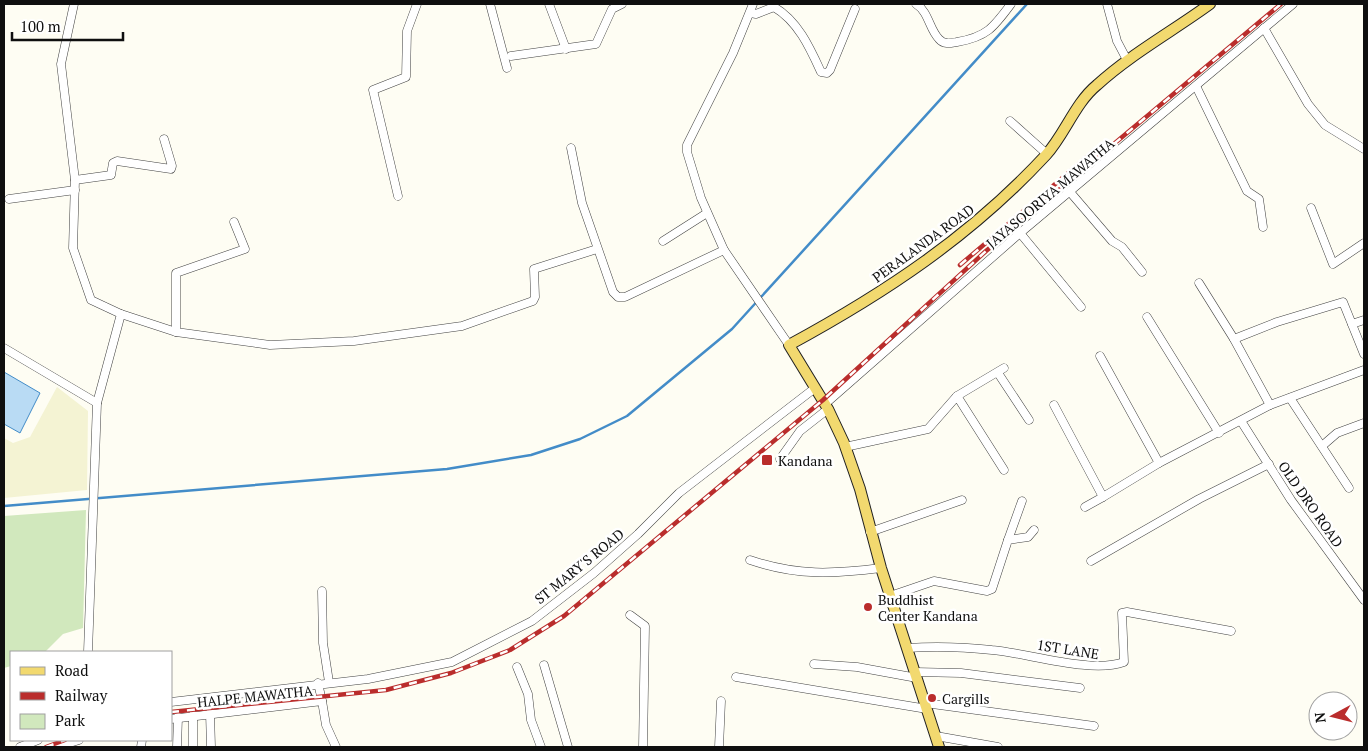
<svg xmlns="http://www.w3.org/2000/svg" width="1368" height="751" viewBox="0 0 1368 751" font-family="'PT Serif',serif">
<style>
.farmland{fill:#f4f3d3}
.green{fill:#d1e8bd}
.water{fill:#b9dbf4;stroke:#438cc8}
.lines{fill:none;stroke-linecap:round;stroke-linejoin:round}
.stream{stroke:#438cc8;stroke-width:2.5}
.minor-casing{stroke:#424242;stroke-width:9}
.major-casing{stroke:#202020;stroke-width:12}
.minor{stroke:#fff;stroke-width:8}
.major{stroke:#f2d96f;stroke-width:10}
.rail-casing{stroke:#ba2d2c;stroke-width:4.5}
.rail{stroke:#fff;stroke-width:2.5;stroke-dasharray:8;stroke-linecap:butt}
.poi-dot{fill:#ba2d2c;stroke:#fff;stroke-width:2}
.labels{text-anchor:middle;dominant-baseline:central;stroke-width:5;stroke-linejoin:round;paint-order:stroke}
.street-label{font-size:14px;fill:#0f0f0f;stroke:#fff}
.poi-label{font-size:14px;fill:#0f0f0f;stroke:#fff;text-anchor:start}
</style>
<rect width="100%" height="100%" fill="#fefdf3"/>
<!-- farmland -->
<path class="farmland" d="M57 387 88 411 87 490 4 498V438L13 443 30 437Z"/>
<!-- green -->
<path class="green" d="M86 510 83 628 63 634 45 652H11V666L4 668V516Z"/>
<!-- water -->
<path class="water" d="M4 372 40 393 20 433 4 424Z"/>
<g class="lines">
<!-- stream -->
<path class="stream" d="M4 506 447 469 531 455 580 439 627 416 732 329 1027 4"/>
<!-- minor casing -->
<g class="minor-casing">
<g id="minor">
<path d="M74 4 61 64 75 180 73 248 91 300 121 314 97 403"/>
<path d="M490 4 507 68"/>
<path d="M549 4 566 49"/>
<path d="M753 4 733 53 687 145V152L701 198 724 250 789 345"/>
<path d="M916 4C929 12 929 29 939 39 944 45 951 43 957 42 987 37 994 27 1011 4"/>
<path d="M1107 4 1117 41 1127 60"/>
<path d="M751 13 756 14 774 7C798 21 810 48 821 72L827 73 830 70 855 9"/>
<path d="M1264 28 1308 104 1325 125 1364 149"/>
<path d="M511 56 596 44 612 9 622 4"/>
<path d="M1196 86 1247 191 1259 199 1263 227"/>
<path d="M1010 121 1047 154"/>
<path d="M571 148 582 203 613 292 618 297H625L724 250"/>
<path d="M75 180 111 175 113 163 117 161 171 169 172 166 164 139"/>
<path d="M1070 192 1112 241 1122 247 1142 272"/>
<path d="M398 196 373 90 406 77 407 31 417 4"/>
<path d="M9 199 75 190"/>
<path d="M1311 208 1333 264 1364 243"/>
<path d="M1020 233 1081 307"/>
<path d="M663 241 707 213"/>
<path d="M1199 283 1234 339"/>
<path d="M121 314 176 332 270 345 354 341 462 326 533 301 535 297 534 269 597 249"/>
<path d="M1147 317 1219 433"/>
<path d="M1352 324 1364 320"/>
<path d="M176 332V273L245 249 234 222"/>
<path d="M4 348 97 403 88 652"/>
<path d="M1100 356 1159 463 1270 405 1364 370"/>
<path d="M998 373 1029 420"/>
<path d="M957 396 1004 368"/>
<path d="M1290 398 1349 488"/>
<path d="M825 404 1020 233 1293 4"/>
<path d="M1054 405 1103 497 1159 463"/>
<path d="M1270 405 1234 339 1277 322 1343 302 1364 354"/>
<path d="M1241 421 1291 500 1364 600"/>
<path d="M1322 446 1337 433 1364 423"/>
<path d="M845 447 928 429 957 396 1004 470"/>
<path d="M780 459 800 431 828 409"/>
<path d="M1085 507 1103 497"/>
<path d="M870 532 962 500"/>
<path d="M1008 540 1022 501"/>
<path d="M750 560C797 576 833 574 881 568"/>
<path d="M1091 561 1199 499 1269 464"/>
<path d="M322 591 323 643 329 682"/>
<path d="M890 596 934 581 987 591 992 589 1008 540 1028 537 1034 530"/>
<path d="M630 615 645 626 643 747"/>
<path d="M907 648C935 646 964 647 992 650 1028 653 1091 674 1124 662L1122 613 1127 612 1231 631"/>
<path d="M814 664 857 667 917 678"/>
<path d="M544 665 568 747"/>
<path d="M517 667 528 694 531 720 541 747"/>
<path d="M915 672 961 673 1080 688"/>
<path d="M736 677 927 709"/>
<path d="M318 683 322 701"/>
<path d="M171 702 368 679 452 662 532 621 594 573 638 534 679 493 815 388"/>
<path d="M925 703 1094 726"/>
<path d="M210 713 211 747"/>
<path d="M171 719 322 701 326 725 336 747"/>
<path d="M936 736 998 747"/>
<path d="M20 747 38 740"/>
<path d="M57 747 79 740"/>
<path d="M141 747 142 740"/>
<path d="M177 747 178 717"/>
<path d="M193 747V715"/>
<path d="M719 747 721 701"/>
</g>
</g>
<!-- major casing -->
<g class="major-casing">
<path id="major" d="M939 747 881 568 860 489 844 443 828 409 789 345C885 293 971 236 1046 155 1065 134 1075 103 1097 85 1131 54 1173 31 1210 4"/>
</g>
<!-- minor -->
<use href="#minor" class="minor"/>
<!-- major -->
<use href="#major" class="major"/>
<!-- rail casing -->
<g class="rail-casing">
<g id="rail">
<path d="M960 265 1094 151"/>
<path d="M171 712 386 690 451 673 510 650 564 616 823 400 986 251 1281 4"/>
<path d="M46 747 65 740"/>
</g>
</g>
<!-- rail -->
<use href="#rail" class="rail"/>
</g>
<!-- markers -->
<g class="poi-dot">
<rect x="761" y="454" width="12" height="12" rx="2.5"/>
<circle cx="868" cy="607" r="5"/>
<circle cx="932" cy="698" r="5"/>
</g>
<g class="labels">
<!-- street labels -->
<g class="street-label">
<text transform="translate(1050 193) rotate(-40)">JAYASOORIYA MAWATHA</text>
<text transform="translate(923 243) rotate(-36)">PERALANDA ROAD</text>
<text transform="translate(1311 504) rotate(55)">OLD DRO ROAD</text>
<text transform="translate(579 566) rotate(-39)">ST MARY'S ROAD</text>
<text transform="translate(1068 649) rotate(9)">1ST LANE</text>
<text transform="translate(255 696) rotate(-6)">HALPE MAWATHA</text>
</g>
<!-- poi labels -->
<g class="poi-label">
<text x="778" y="460">Kandana</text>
<text x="878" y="599">Buddhist<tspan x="878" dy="16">Center Kandana</tspan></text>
<text x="942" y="698">Cargills</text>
</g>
</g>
<!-- border -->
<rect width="1368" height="751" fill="none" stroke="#0f0f0f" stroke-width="10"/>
<!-- legend -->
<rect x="10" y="651" width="162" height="90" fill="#ffffff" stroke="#9f9f9f"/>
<rect x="20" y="667" width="25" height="8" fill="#f2d96f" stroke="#9f9f9f"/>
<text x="55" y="676" font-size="15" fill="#0f0f0f">Road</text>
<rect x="20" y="692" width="25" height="8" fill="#ba2d2c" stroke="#9f9f9f"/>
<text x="55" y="701" font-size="15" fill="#0f0f0f">Railway</text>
<rect x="20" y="714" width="25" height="15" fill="#d1e8bd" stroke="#9f9f9f"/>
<text x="55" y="726" font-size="15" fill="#0f0f0f">Park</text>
<!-- north arrow -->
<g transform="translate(1333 716) rotate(263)"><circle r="24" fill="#ffffff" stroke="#9f9f9f"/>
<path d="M0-4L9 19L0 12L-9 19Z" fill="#ba2d2c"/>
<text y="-8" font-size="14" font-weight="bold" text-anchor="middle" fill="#0f0f0f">N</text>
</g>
<!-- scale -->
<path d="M12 32v8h111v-8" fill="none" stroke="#0f0f0f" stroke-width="2.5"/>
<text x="20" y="32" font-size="15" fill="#0f0f0f" stroke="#ffffff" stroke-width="4" paint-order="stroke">100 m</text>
</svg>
